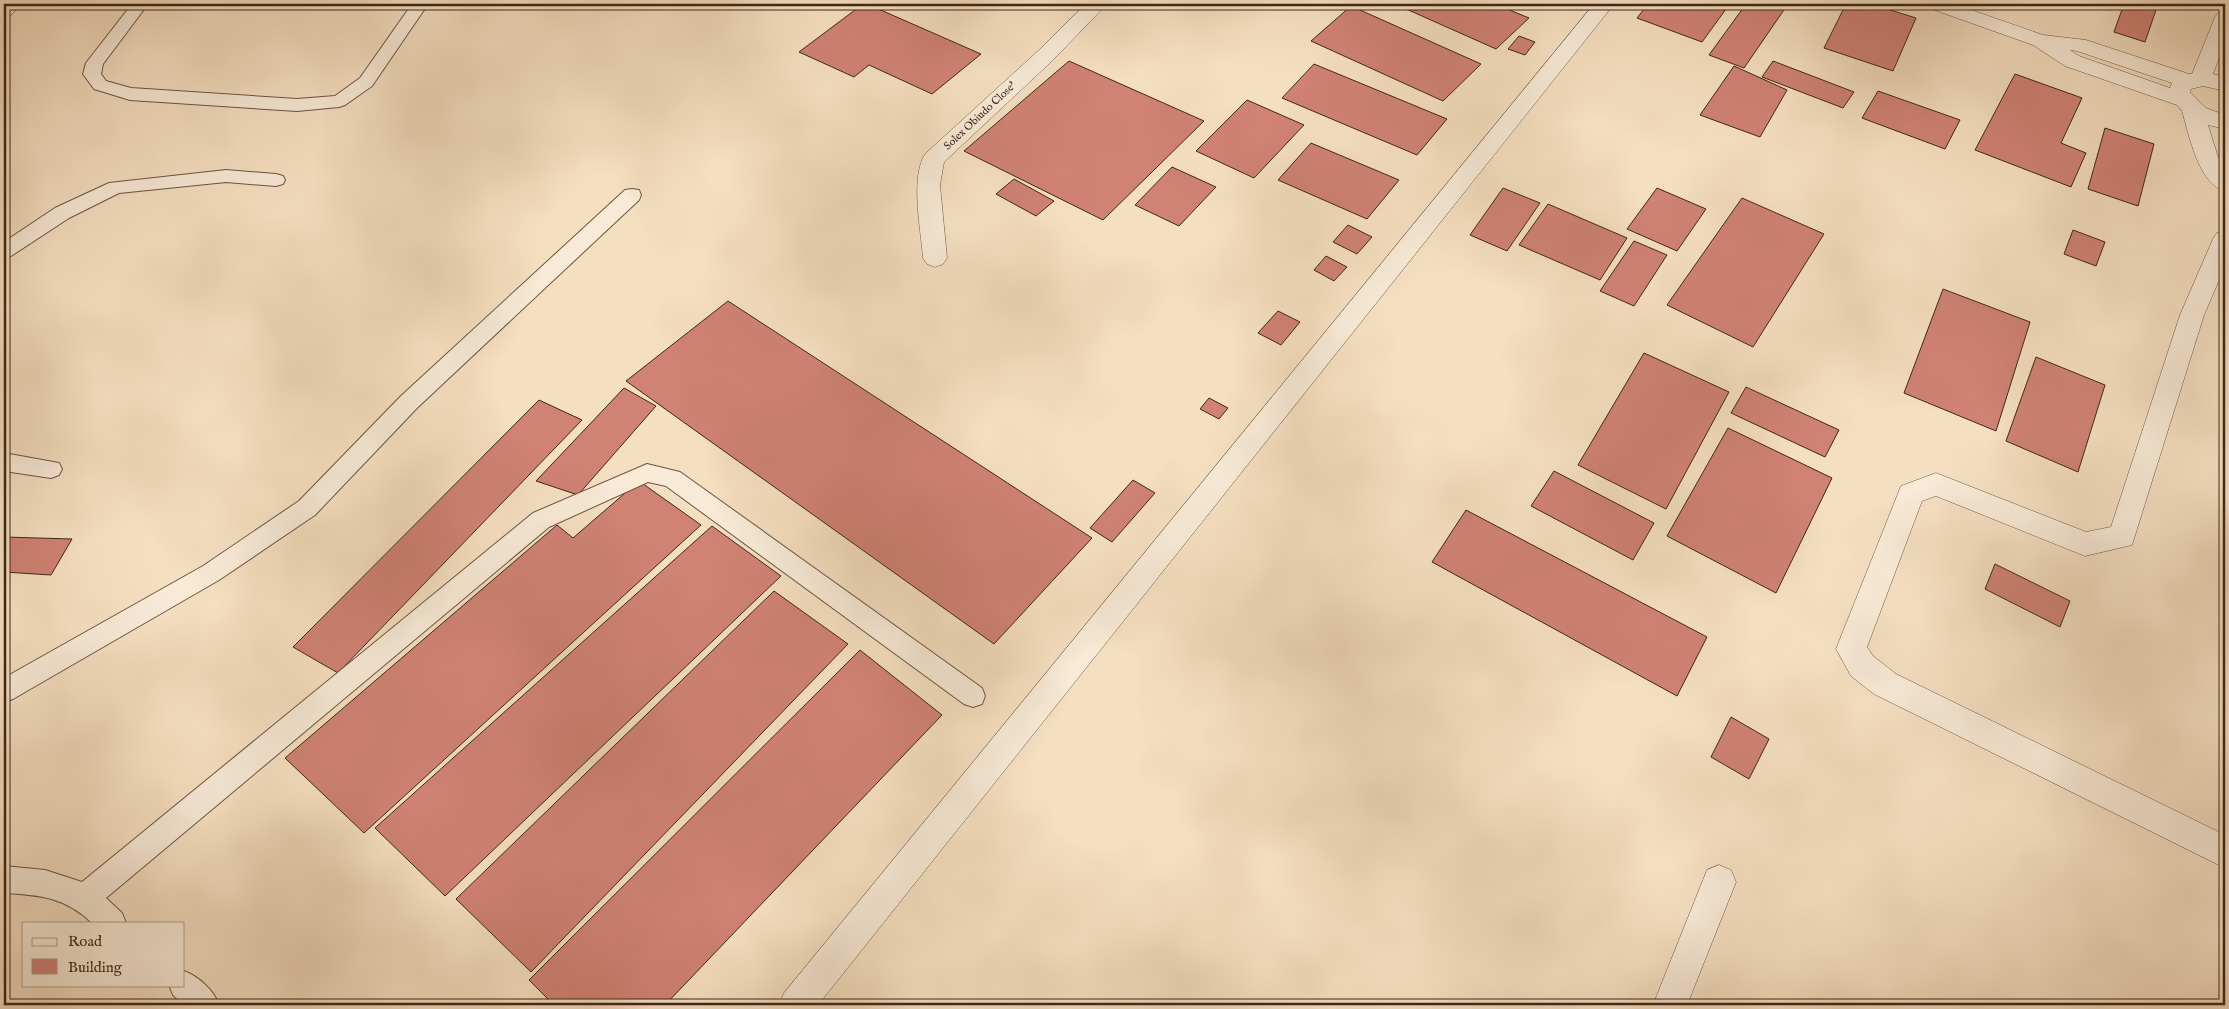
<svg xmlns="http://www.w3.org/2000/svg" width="2229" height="1009" viewBox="0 0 2229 1009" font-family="'IM FELL English',serif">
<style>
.building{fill:#d08275;stroke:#3f2619}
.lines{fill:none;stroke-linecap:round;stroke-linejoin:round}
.service-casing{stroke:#6c5443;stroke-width:2}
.minor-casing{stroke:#6c5443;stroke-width:1}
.secondary-casing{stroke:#3f2619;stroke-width:1}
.service{fill:#f8ead7;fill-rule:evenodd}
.minor{fill:#f8ead7;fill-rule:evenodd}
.secondary{fill:#f8ead7;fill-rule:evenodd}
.labels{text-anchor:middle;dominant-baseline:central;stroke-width:4;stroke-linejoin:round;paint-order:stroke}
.far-street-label{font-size:11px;fill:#3f2619;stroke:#f8ead7}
</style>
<rect width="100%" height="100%" fill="#f5dfc1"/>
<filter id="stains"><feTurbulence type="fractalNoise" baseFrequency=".004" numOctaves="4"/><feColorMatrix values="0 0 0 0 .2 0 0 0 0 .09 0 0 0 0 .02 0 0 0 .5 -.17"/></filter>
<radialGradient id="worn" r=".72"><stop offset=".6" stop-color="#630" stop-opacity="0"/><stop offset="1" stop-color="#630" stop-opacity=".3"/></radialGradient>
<!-- building -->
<g class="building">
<path d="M863 4H867L981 54 932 94 869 65 854 77 799 52Z"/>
<path d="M1395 4H1495L1529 18 1496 49Z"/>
<path d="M1648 4H1712L1726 9 1702 42 1637 18Z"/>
<path d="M1746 4H1788L1744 68 1709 55Z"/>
<path d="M1846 4H1871L1916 18 1893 71 1824 48Z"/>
<path d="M2090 4H2113L2110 10Z"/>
<path d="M2124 4H2145L2157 7 2145 42 2114 32Z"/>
<path d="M1351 6 1481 64 1443 101 1311 41Z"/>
<path d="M1519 36 1535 42 1525 55 1508 49Z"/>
<path d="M1069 61 1204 121 1103 220 964 151Z"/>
<path d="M1773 61 1854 92 1843 108 1762 77Z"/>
<path d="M1314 64 1447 119 1417 155 1282 98Z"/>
<path d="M1734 66 1787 90 1760 137 1700 115Z"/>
<path d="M2015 74 2082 98 2061 143 2086 153 2071 187 1975 150Z"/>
<path d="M1878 91 1960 120 1945 149 1862 118Z"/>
<path d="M1247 100 1304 125 1254 178 1196 151Z"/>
<path d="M2105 128 2154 144 2138 206 2088 189Z"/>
<path d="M1311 143 1399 180 1367 219 1278 180Z"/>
<path d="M1172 167 1216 187 1179 226 1135 205Z"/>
<path d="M1014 179 1054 201 1036 216 996 194Z"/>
<path d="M1503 188 1540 203 1507 251 1470 235Z"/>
<path d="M1657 188 1706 209 1677 251 1627 229Z"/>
<path d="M1742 198 1824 234 1753 347 1667 305Z"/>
<path d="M1548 204 1627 238 1600 280 1519 245Z"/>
<path d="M1348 225 1372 237 1357 254 1333 242Z"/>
<path d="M2073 230 2105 242 2096 266 2064 254Z"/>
<path d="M1634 241 1667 255 1634 306 1600 291Z"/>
<path d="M1326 256 1347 267 1334 281 1314 270Z"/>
<path d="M1943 289 2030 322 1996 431 1904 393Z"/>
<path d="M728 301 1092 538 994 644 626 381Z"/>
<path d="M1278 311 1300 322 1281 345 1258 333Z"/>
<path d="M1644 353 1729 392 1666 509 1578 465Z"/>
<path d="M2036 357 2105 385 2078 472 2006 441Z"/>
<path d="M1746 387 1839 430 1825 457 1731 413Z"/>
<path d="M624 388 656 406 578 495 536 481Z"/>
<path d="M1209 398 1228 408 1219 419 1200 409Z"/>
<path d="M539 400 582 420 338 673 293 647Z"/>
<path d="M1728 428 1832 478 1776 593 1667 536Z"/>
<path d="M1554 471 1654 523 1633 560 1531 506Z"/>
<path d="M1133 480 1155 493 1112 542 1090 528Z"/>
<path d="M639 481 701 525 364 833 285 758 557 525 573 538Z"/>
<path d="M1466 510 1707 637 1677 696 1432 562Z"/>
<path d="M712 526 781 576 445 896 375 828Z"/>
<path d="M4 537 72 539 51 575 4 572Z"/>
<path d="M1995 564 2070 601 2060 627 1985 589Z"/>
<path d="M774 591 848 644 531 972 456 899Z"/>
<path d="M860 650 942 715 665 1005H554L529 980Z"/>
<path d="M1731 717 1769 739 1749 779 1711 757Z"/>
</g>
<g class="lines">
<!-- service casing -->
<g class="service-casing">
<g id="service">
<path d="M132 4H148L103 64 101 74 106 81 131 88 297 99 335 96 360 78 412 4H428L372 86 345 105 339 107 297 111 130 100 94 89 83 74 86 63Z"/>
<path d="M226 170 276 174 283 176 285 180 283 184 276 186 226 182 119 193 69 218 11 256 4 258V242L55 208 109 183Z"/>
<path d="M632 189 639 190 641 195 639 200 417 408 315 515 219 580 13 699 4 702V678L203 566 299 501 401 396 625 190Z"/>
<path d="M4 453 59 463 62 469 59 475 51 478 4 471Z"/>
<path d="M647 464 680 472 982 688 985 696 982 704 973 707 964 704 666 486 648 482 549 527 106 898 122 913 126 923H92C65 897 40 895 4 893V866L45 870 82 882 533 513Z"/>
<path d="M184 971C199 977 214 990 219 1005H184L173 995 169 985H184Z"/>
</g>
</g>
<!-- minor casing -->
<g class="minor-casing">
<g id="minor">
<path d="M1086 4H1107L1052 61 944 162 940 185 947 258 943 264 935 267 927 264 923 258C921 230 910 178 925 154L1038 51Z"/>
<path d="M1594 4H1614L818 1005H779L784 993Z"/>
<path d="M1926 4H1954L2043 35 2086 40 2189 74H2192L2215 17 2218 13 2225 11V42L2213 74 2225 77V91L2203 86 2191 89 2190 92 2206 108 2225 115V129L2208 125 2218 157 2225 167V191C2198 184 2189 134 2182 111L2177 105 2065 66 2033 45 1929 8ZM2070 50 2077 51 2172 83 2170 88 2079 56Z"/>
<path d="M2225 231V266L2204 315 2132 545 2085 556 1936 496 1922 501 1867 647 1873 656 1896 674 2225 835V868L1874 694 1851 676 1836 649 1901 486 1936 473 2086 532 2111 527 2180 315 2213 239 2217 233Z"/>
<path d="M1719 865 1731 870 1736 882 1687 1005H1653L1707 870Z"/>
</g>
</g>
<!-- secondary casing -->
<g class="secondary-casing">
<path id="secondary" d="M4 4H21L11 15 4 17Z"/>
</g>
<!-- service -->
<use href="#service" class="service"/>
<!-- minor -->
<use href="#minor" class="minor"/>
<!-- secondary -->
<use href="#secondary" class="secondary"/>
</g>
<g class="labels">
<!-- far-street labels -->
<g class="far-street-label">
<text transform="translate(980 116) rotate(-43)">Solex Obiudo Close'</text>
</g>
</g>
<!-- margin -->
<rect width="2229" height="1009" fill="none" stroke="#f5dfc1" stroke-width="20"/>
<rect x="5" y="5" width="2219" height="999" fill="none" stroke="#3f2619" stroke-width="2.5"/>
<rect x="10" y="10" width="2209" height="989" fill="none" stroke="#3f2619"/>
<!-- legend -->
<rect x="22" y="922" width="162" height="65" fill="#f8ead7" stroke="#ae9c8b"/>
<rect x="32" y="938" width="25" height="8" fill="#f8ead7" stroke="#ae9c8b"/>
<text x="68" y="946" font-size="15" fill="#3f2619">Road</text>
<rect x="32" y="959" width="25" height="15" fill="#d08275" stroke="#ae9c8b"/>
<text x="68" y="972" font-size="15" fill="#3f2619">Building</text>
<rect width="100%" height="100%" filter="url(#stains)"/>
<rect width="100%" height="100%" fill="url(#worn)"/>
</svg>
